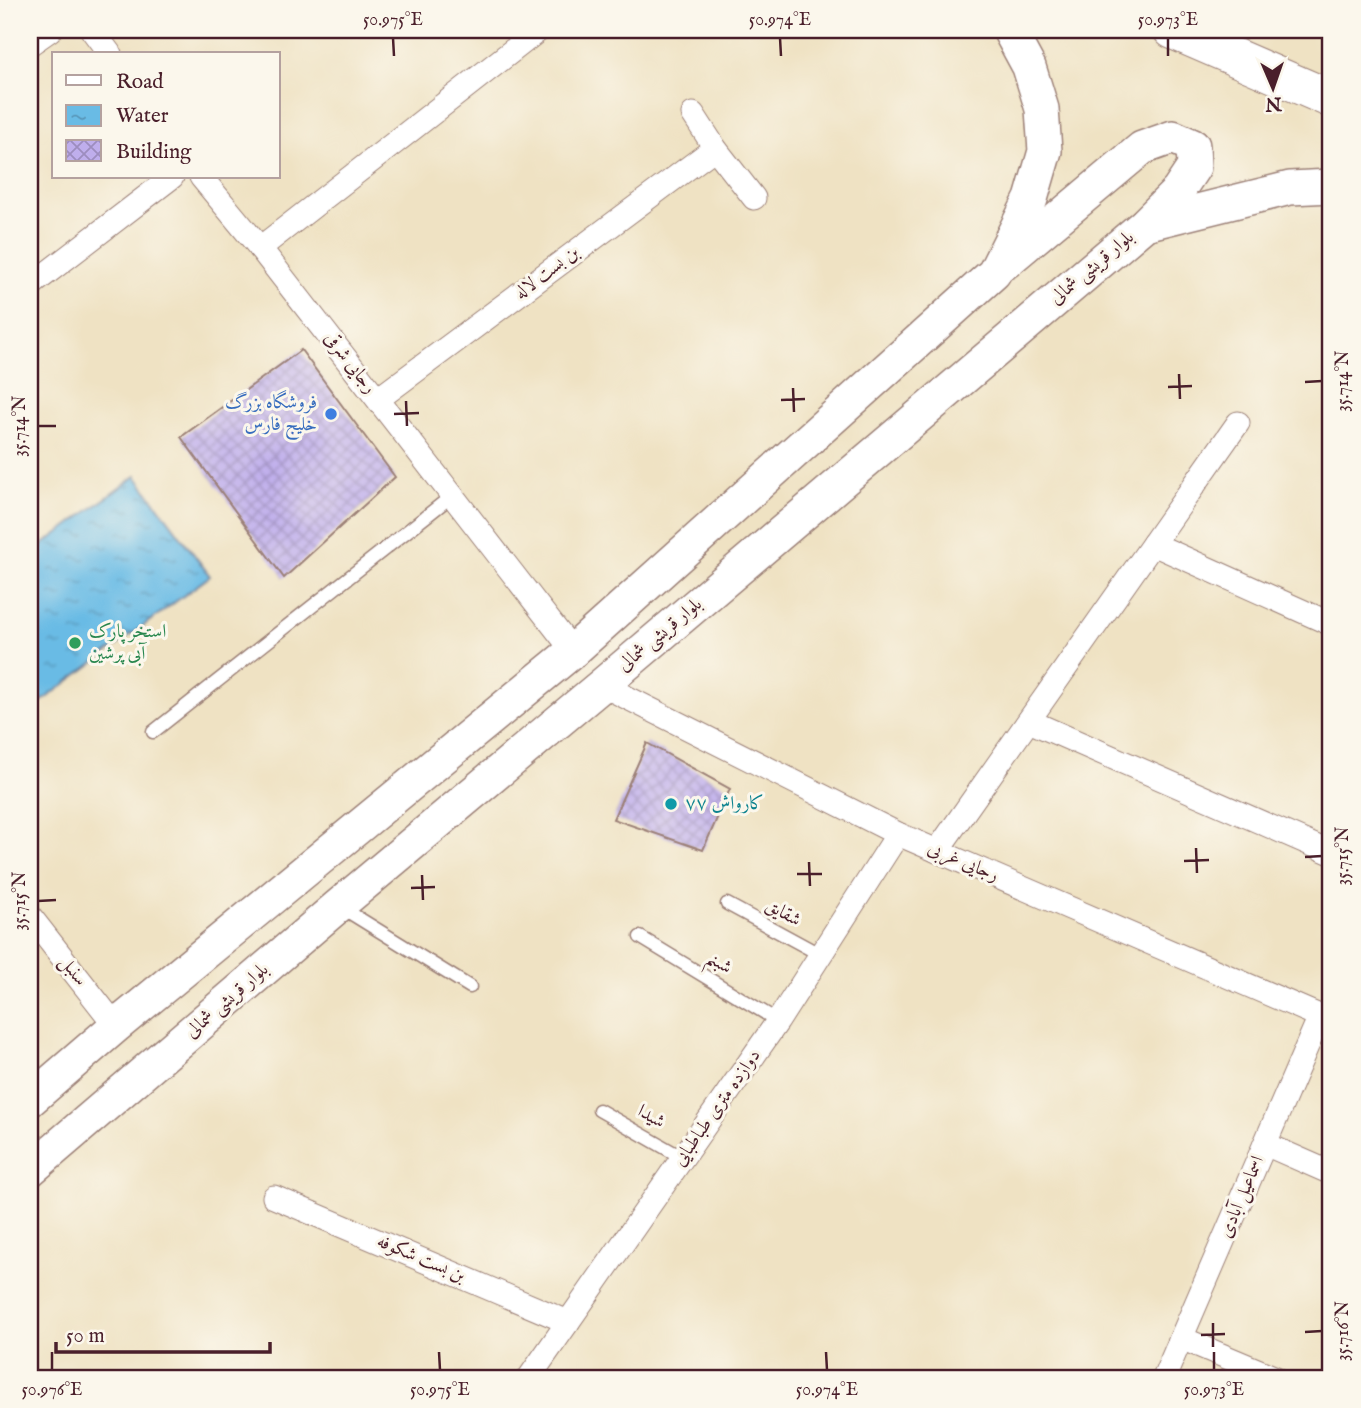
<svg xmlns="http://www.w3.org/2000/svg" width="1361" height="1408" viewBox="0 0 1361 1408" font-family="'IM FELL English',Amiri,serif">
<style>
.water{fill:url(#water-ripples);stroke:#5a6d88;stroke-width:2}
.building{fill:url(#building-cross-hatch)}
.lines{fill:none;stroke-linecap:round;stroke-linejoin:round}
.service-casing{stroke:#9c8077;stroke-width:15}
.minor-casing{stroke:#9c8077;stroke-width:25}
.secondary-casing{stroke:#9c8077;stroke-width:36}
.primary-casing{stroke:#9c8077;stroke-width:39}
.service{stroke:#fff;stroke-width:12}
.minor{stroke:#fff;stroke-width:23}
.secondary{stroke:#fff;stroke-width:33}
.primary{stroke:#fff;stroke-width:37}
.ticks{fill:none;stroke:#4a1f2b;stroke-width:2.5}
.shop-dot{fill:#3f7fe0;stroke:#fbf7ec;stroke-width:2.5}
.leisure-dot{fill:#2e9e5b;stroke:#fbf7ec;stroke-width:2.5}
.culture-dot{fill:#0f9aa8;stroke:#fbf7ec;stroke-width:2.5}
.labels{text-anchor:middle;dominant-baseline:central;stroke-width:6;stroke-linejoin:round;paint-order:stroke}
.street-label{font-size:19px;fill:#4a1f2b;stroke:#fbf7ec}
.shop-label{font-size:19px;fill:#366cbe;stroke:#fbf7ec;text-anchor:end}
.leisure-label{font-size:19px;fill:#27864d;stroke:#fbf7ec;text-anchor:start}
.culture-label{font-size:19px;fill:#0d838f;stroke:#fbf7ec;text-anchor:start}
.neatline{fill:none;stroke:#4a1f2b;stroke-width:2.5}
.ticks-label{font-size:18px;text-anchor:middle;fill:#4a1f2b}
</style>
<defs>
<pattern id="water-ripples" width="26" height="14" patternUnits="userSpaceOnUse" patternTransform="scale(1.75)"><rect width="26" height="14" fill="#69bbe5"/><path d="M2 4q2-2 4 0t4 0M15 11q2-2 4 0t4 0" fill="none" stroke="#5897ba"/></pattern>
<pattern id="building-cross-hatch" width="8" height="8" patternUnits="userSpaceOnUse" patternTransform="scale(1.75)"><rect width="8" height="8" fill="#bfaeec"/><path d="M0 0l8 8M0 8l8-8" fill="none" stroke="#9d8dbf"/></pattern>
</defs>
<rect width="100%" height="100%" fill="#fbf7ec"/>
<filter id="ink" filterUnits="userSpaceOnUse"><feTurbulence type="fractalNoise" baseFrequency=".0143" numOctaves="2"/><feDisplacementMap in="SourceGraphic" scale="14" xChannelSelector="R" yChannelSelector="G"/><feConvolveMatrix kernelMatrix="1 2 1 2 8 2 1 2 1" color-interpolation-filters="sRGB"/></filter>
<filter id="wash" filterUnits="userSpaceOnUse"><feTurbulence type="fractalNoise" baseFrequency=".00686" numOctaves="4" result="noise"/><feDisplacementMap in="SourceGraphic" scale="28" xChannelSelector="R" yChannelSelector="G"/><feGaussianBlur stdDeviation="1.57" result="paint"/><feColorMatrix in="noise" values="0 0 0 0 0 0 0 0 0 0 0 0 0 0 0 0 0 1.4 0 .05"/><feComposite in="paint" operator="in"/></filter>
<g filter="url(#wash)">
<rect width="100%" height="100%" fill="#efe2c3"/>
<!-- water -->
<path class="water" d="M136 476 210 576 30 710V554Z"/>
<g id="blocks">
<!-- building -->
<g class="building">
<path d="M301 350 395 477 284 578 181 437Z"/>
<path d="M647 743 730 789 703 850 613 819Z"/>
</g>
</g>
</g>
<g filter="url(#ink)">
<use href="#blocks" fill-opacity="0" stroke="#9c8077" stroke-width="2"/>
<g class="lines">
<!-- service casing -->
<g class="service-casing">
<g id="service">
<path d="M153 732 453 495"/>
<path d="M727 904 821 955"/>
<path d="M339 906 470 987"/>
<path d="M640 937 778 1021"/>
<path d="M599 1110 683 1158"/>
</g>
</g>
<!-- minor casing -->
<g class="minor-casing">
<g id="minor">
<path d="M92 30 110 54"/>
<path d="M30 44 50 30"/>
<path d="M693 114 715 148 754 198"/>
<path d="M201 177 260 248 573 651"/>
<path d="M260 248 539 30"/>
<path d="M30 286 172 177"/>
<path d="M378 399 715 148"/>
<path d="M1153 544 1331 624"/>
<path d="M602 685 898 834 1331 1021"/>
<path d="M1029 721 1331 853"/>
<path d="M937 851 1238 423"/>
<path d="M30 916 116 1026"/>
<path d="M1265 1144 1331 1173"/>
<path d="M274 1197 568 1322"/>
<path d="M1181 1338 1276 1378"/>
<path d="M529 1378 778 1021 898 834"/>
<path d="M1164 1378 1320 1016"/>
</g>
</g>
<!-- secondary casing -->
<g class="secondary-casing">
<g id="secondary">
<path d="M1006 262 1142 148 1173 137 1193 146 1194 167 1178 191 1147 222"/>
<path d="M30 1100 116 1026 573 651 994 273 1031 199 1045 151 1042 109 1029 67 1009 30"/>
<path d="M30 1170 338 906 602 685 1145 224 1290 188 1331 186"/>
</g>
</g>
<!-- primary casing -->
<g class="primary-casing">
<path id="primary" d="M1172 30 1331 99"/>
</g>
<!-- service -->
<use href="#service" class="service"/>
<!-- minor -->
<use href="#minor" class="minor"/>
<!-- secondary -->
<use href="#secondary" class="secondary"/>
<!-- primary -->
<use href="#primary" class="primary"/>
</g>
</g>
<!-- ticks -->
<path class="ticks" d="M393 38 394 56M780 38 781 56M1168 38V56M1179 374 1180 399M1305 382 1322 381M1168 387 1192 386M793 388 794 412M781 400 805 399M406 401 407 426M394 414 419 413M38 426H56M1196 848 1197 873M1305 857 1322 856M1184 861 1209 860M809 862 810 886M797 874H822M422 875 423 900M411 888 435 887M38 901 56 900M1213 1323V1347M1305 1332 1322 1331M1201 1335 1225 1334M52 1352V1370M439 1352 440 1370M826 1352 827 1370M1214 1352V1370"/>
<!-- markers -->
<circle class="shop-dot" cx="331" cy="414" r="7"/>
<circle class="leisure-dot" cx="75" cy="643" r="7"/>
<circle class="culture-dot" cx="671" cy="804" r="7"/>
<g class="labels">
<!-- street labels -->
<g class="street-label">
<text transform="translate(1092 268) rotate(-40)">بلوار قریشی شمالی</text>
<text transform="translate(547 273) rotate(-37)">بن بست لاله</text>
<text transform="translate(350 363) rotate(52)">رجایی شرقی</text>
<text transform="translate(660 635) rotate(-40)">بلوار قریشی شمالی</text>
<text transform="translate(963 862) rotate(23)">رجایی غربی</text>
<text transform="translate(783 913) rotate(29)">شقایق</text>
<text transform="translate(719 963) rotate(31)">شبنم</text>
<text transform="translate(73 971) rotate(52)">سنبل</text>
<text transform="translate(227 1001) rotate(-41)">بلوار قریشی شمالی</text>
<text transform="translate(717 1108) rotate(-55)">دوازده متری طباطبایی</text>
<text transform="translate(651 1117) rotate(30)">شیدا</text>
<text transform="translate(1242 1197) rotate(-67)">اسماعیل آبادی</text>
<text transform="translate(421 1259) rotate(23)">بن بست شکوفه</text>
</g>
<!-- shop labels -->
<g class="shop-label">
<text x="317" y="403">فروشگاه بزرگ<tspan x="317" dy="22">خلیج فارس</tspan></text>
</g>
<!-- leisure labels -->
<g class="leisure-label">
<text x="89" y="632">استخر پارک<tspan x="89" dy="22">آبی پرشین</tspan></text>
</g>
<!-- culture labels -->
<g class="culture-label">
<text x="685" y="804">کارواش ۷۷</text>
</g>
</g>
<!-- margin -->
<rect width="1361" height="1408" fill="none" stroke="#fbf7ec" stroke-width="77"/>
<!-- legend -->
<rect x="52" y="52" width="228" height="126" fill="#fbf7ec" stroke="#b4a19f" stroke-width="2"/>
<rect x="66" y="75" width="35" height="10" fill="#ffffff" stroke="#b4a19f" stroke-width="2"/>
<text x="116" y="88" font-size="21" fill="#4a1f2b">Road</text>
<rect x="66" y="105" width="35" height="21" fill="url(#water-ripples)" stroke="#b4a19f" stroke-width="2"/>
<text x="116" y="122" font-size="21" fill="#4a1f2b">Water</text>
<rect x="66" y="140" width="35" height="21" fill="url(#building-cross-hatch)" stroke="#b4a19f" stroke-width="2"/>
<text x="116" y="158" font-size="21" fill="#4a1f2b">Building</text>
<!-- north arrow -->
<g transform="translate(1273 88) rotate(178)" stroke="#fbf7ec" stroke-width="5" paint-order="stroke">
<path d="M0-5L12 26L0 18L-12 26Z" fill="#4a1f2b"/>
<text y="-10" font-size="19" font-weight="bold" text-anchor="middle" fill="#4a1f2b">N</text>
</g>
<!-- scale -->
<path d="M56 1342v10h214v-10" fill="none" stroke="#4a1f2b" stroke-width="3.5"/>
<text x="66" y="1342" font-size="21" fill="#4a1f2b" stroke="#fbf7ec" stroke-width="5" paint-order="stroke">50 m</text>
<rect x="38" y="38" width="1284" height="1332" class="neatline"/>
<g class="ticks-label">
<text x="393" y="25">50.975°E</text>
<text x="780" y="25">50.974°E</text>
<text x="1168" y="25">50.973°E</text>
<text transform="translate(1342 381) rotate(-90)" y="6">35.714°N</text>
<text transform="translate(19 426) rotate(-90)" y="6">35.714°N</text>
<text transform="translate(1342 856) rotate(-90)" y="6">35.715°N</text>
<text transform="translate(19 901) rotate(-90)" y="6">35.715°N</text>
<text transform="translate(1342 1331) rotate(-90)" y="6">35.716°N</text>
<text x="52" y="1395">50.976°E</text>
<text x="440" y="1395">50.975°E</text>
<text x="827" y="1395">50.974°E</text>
<text x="1214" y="1395">50.973°E</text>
</g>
</svg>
